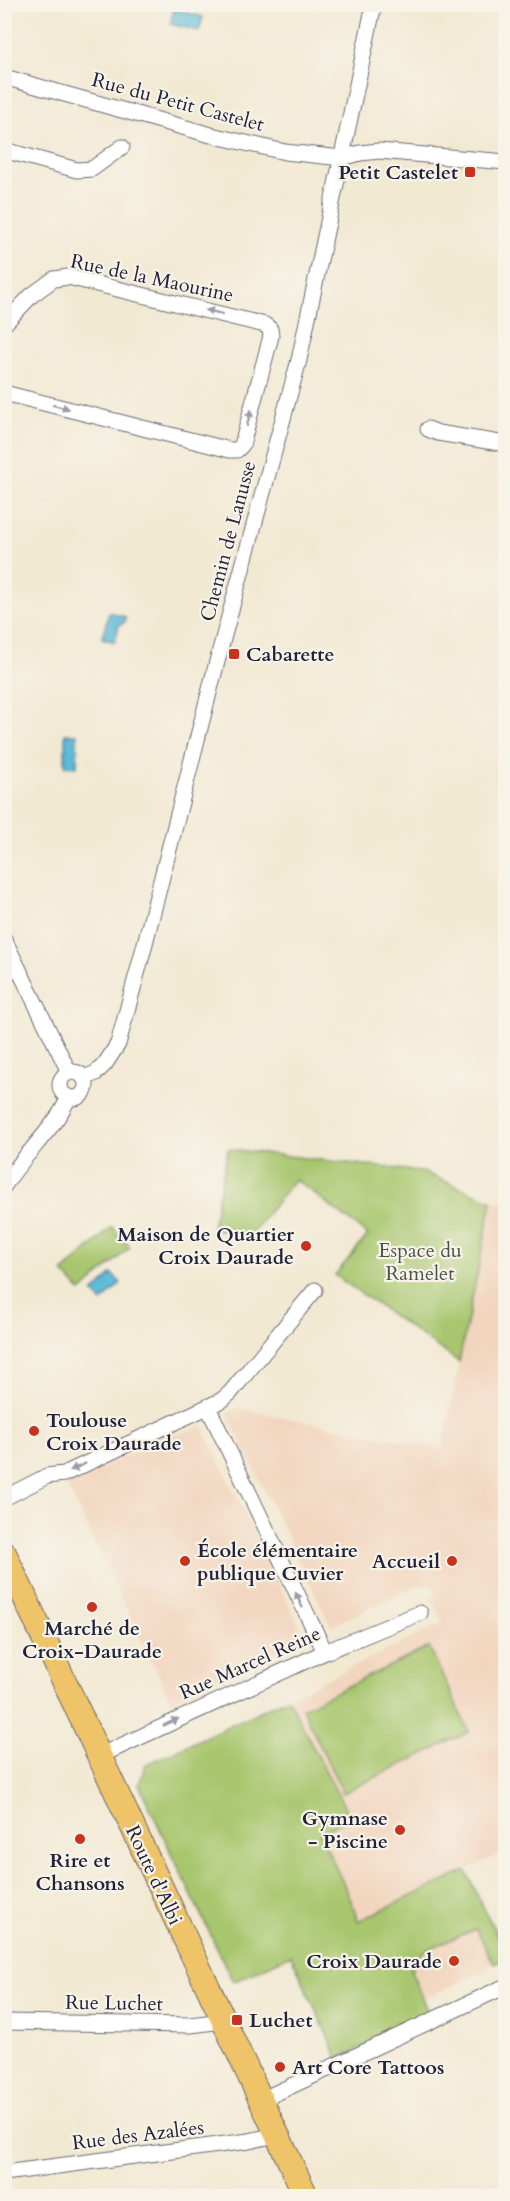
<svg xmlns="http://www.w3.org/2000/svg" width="510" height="2201" viewBox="0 0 510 2201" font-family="Cardo,serif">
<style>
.built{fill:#f2d5be}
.green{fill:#a7c66d;stroke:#647454;stroke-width:1.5}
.water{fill:#59bad7;stroke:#3e6e89;stroke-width:1.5}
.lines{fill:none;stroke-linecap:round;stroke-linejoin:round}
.street-casing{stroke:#6b6870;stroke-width:17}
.primary-casing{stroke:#6b6870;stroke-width:26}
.street{stroke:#fff;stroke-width:15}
.primary{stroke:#efc469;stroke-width:24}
.oneway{fill:#9c9ca7}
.poi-dot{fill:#c8321e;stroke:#f7f3e8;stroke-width:2}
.labels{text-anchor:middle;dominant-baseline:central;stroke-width:4.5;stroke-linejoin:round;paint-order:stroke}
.street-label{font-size:20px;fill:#22223b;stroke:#f7f3e8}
.poi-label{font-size:20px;font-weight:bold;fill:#22223b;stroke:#f7f3e8;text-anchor:end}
.park-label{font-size:20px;fill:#4a534a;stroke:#f7f3e8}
</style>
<rect width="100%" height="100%" fill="#f7f3e8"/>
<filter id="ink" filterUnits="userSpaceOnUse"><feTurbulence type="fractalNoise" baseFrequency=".0167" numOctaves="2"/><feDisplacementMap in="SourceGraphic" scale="12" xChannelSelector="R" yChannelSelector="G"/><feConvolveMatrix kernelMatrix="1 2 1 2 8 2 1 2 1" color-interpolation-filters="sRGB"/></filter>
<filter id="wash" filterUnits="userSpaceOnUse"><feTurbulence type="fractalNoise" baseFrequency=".008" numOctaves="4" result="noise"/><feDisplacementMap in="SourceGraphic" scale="24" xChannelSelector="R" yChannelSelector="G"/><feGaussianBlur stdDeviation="1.35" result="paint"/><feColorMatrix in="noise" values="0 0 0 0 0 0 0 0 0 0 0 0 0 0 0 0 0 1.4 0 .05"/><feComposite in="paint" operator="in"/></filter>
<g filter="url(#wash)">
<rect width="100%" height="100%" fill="#f2e9d3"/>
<!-- built -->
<g class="built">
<path d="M492 1201 505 1202V1851L358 1922 350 1898 319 1832 349 1818 288 1698 443 1623 431 1596 436 1593 431 1584 414 1587 331 1626 227 1413 238 1408 442 1449Z"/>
<path d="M202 1425 305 1638 171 1701 66 1484 176 1432 178 1435Z"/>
<path d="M476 1929 494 1964 486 1967 488 1970 422 1999 411 1975V1971L416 1959 426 1950Z"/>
</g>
<!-- green -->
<g class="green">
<path d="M228 1149 423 1172 492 1201 459 1362 335 1275 368 1235 295 1179 249 1237 212 1228Z"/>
<path d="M112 1227 130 1247 81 1292 63 1272Z"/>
<path d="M429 1647 469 1732 343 1793 302 1708Z"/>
<path d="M288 1698 350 1818 320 1833 350 1898 358 1921 466 1871 505 1952V1959L494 1964 476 1929 426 1950 416 1959 411 1971 429 2015 338 2059 291 1955 233 1982 139 1785 145 1765Z"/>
</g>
<!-- water -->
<g class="water">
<path d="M174 9 203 17 199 31 170 24Z"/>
<path d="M109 612 126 617 124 623 119 625 115 642 102 638Z"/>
<path d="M65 734H77V767L65 766Z"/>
<path d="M112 1274 121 1283 102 1302 93 1293Z"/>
</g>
</g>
<g filter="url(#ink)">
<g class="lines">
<!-- street casing -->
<g class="street-casing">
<g id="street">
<path d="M4 77 211 135 285 152 342 158 360 153 379 151 506 162"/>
<path d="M4 150 77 170 92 169 122 147"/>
<path d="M4 324 32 295 54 279 68 277 265 325 270 329 271 336 242 445 237 450H230L4 393"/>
<path d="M428 429 438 433 506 444"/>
<path d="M4 939 69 1072"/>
<circle cx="73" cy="1085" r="13"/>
<path d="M84 1078 96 1073 105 1064 118 1044 142 955 220 650 299 360 374 4"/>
<path d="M4 1186C23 1155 54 1130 69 1097"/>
<path d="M208 1407 325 1652"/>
<path d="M4 1498 47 1476 64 1474 222 1400 230 1393 315 1290"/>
<path d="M99 1756 325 1652 420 1613"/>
<path d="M4 2022 191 2025 222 2021"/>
<path d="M261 2100 506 1986"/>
<path d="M4 2173 249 2141 276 2135"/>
</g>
</g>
<!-- primary casing -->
<g class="primary-casing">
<path id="primary" d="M4 1553 306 2196"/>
</g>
<!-- street -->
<use href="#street" class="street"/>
<!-- primary -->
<use href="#primary" class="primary"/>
</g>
<!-- one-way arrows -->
<defs><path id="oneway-solid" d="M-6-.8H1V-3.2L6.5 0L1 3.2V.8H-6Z" transform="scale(1.5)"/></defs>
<g class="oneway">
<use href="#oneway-solid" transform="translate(214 312) rotate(-166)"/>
<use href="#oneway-solid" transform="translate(61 407) rotate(14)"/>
<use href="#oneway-solid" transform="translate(249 418) rotate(-75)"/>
<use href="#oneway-solid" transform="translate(78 1467) rotate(155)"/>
<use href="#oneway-solid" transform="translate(299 1600) rotate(-115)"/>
<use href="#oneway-solid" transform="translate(171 1722) rotate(-25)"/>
</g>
</g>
<!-- markers -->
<g class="poi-dot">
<rect x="464" y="166" width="12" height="12" rx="3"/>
<rect x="228" y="648" width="12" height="12" rx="3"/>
<circle cx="306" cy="1246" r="6"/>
<circle cx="34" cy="1431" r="6"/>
<circle cx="185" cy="1561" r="6"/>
<circle cx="452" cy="1561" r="6"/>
<circle cx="92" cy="1607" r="6"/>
<circle cx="400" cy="1830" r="6"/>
<circle cx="80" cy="1839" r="6"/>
<circle cx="454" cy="1961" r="6"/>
<rect x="231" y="2014" width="12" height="12" rx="3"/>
<circle cx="280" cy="2067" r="6"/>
</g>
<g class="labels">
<!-- street labels -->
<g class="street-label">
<text transform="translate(178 102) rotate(15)">Rue du Petit Castelet</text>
<text transform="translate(152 278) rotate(12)">Rue de la Maourine</text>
<text transform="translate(228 541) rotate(-75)">Chemin de Lanusse</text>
<text transform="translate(250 1663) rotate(-24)">Rue Marcel Reine</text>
<text transform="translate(154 1875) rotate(65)">Route d'Albi</text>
<text transform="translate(114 2003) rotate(1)">Rue Luchet</text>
<text transform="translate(138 2135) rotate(-7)">Rue des Azalées</text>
</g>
<!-- poi labels -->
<g class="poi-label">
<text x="458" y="172">Petit Castelet</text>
<text x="246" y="654" text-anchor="start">Cabarette</text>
<text x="294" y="1234">Maison de Quartier<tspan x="294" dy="23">Croix Daurade</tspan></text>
<text x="46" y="1420" text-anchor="start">Toulouse<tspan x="46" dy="23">Croix Daurade</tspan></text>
<text x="197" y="1550" text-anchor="start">École élémentaire<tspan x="197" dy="23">publique Cuvier</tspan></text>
<text x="440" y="1561">Accueil</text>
<text x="92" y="1628" text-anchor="middle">Marché de<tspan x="92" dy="23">Croix-Daurade</tspan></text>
<text x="388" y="1818">Gymnase<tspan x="388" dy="23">- Piscine</tspan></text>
<text x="80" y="1860" text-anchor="middle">Rire et<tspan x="80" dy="23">Chansons</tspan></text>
<text x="442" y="1961">Croix Daurade</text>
<text x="249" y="2020" text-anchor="start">Luchet</text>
<text x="292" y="2067" text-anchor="start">Art Core Tattoos</text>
</g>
<!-- park labels -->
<g class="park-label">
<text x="420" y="1250">Espace du<tspan x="420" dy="23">Ramelet</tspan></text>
</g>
</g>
<!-- margin -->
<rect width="510" height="2201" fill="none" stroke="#f7f3e8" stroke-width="24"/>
</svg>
